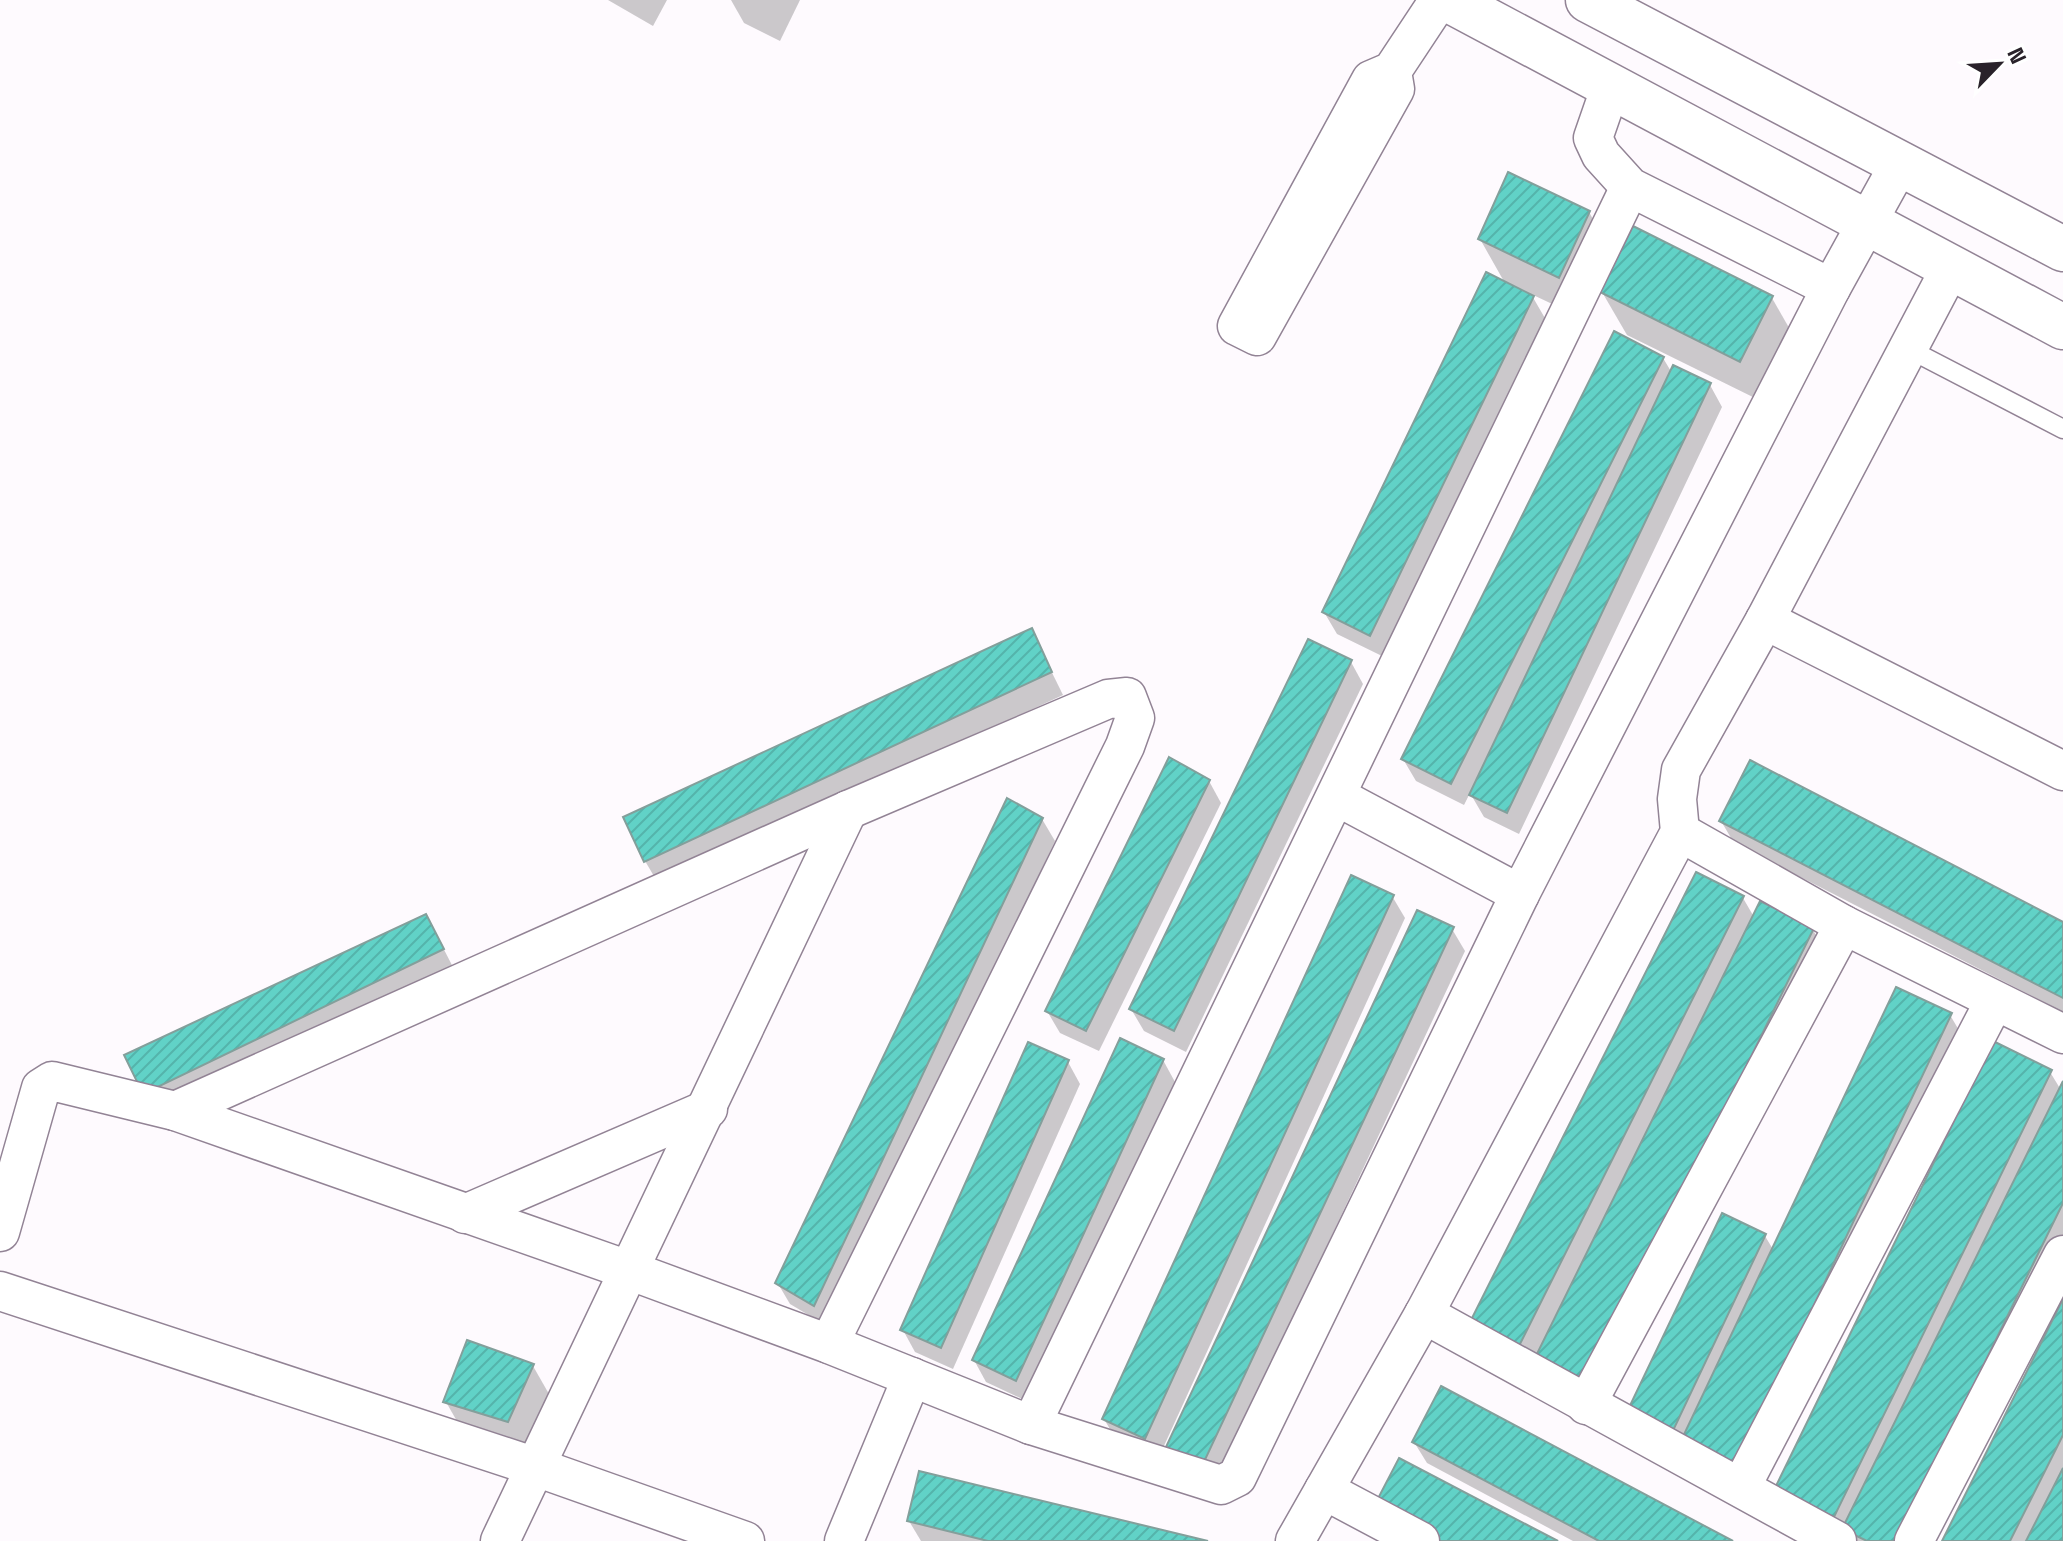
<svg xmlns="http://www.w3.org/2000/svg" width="2063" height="1541" viewBox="0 0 2063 1541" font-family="'Space Grotesk',sans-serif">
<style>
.shadow{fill:#0003}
.building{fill:url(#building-hatch);stroke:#839f9b;stroke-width:2}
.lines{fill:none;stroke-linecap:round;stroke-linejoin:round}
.service-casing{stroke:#928395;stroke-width:21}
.minor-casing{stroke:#928395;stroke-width:41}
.tertiary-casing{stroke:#928395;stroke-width:47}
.service{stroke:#fff;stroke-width:18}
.minor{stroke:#fff;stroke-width:38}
.tertiary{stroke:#fff;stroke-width:44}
</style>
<defs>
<pattern id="building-hatch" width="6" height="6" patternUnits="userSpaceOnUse" patternTransform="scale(2)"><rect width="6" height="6" fill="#61d2c7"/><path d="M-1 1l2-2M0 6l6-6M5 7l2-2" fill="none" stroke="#54b4ab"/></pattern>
</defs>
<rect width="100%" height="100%" fill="#fefafe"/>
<!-- shadow -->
<g class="shadow">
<path d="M608 0H667L653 26Z"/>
<path d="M731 0H800L780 41 744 23Z"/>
<path d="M1589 212 1613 255 1584 319 1531 294 1546 320 1382 656 1337 634 1324 612 1506 285 1480 239Z"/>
<path d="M1602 292 1772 298 1796 340 1765 403 1627 335Z"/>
<path d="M1663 358 1672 373 1710 385 1722 407 1519 834 1484 817 1470 793 1464 805 1416 781 1403 759Z"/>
<path d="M1031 630 1063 695 658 883 645 861Z"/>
<path d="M1351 662 1363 684 1186 1052 1144 1031 1131 1009Z"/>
<path d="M1209 781 1221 803 1099 1051 1060 1033 1047 1011Z"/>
<path d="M1042 819 1055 841 827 1326 790 1304 777 1282Z"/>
<path d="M1721 821 2063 924V1012L1734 843Z"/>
<path d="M1392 896 1405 918 1158 1459 1117 1441 1104 1419Z"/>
<path d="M1743 898 1754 917 1813 930 1826 952 1597 1417 1472 1324Z"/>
<path d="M1452 929 1465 951 1215 1485 1181 1468 1168 1446Z"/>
<path d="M438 938 455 971 158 1115 145 1093Z"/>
<path d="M1950 1015 1963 1037 1748 1492 1640 1438 1765 1236 1774 1251Z"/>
<path d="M1163 1060 1175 1082 1029 1402 986 1382 974 1360Z"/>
<path d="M1068 1062 1080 1084 953 1369 915 1352 903 1330Z"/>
<path d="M2050 1072 2061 1090 2063 1085V1249L1919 1541H1852L1790 1510Z"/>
<path d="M2063 1303V1541H1944Z"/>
<path d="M533 1366 557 1408 532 1463 470 1444 446 1402Z"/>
<path d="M1414 1442 1729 1541H1573L1427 1463Z"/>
<path d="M909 1521 1200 1541H921Z"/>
</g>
<!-- building -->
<g class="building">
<path d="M1508 172 1590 211 1559 278 1478 239Z"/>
<path d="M1633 226 1773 296 1740 362 1600 292Z"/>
<path d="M1486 272 1534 296 1370 636 1322 612Z"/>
<path d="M1614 331 1664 357 1451 784 1401 759Z"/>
<path d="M1673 365 1711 383 1507 813 1469 795Z"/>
<path d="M1032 628 1052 672 644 862 623 817Z"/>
<path d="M1308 639 1352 660 1174 1031 1129 1009Z"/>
<path d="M1169 757 1210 780 1086 1031 1045 1011Z"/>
<path d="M1750 760 2063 922V998L1719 821Z"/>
<path d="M1007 798 1043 818 814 1306 775 1283Z"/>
<path d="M1696 872 1744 896 1518 1348 1469 1324Z"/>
<path d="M1351 875 1394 895 1145 1439 1102 1419Z"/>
<path d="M1760 901 1814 928 1585 1396 1530 1368Z"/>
<path d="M1417 910 1454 927 1203 1464 1166 1447Z"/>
<path d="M426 914 444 949 143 1094 124 1055Z"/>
<path d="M1896 987 1952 1013 1735 1472 1679 1445Z"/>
<path d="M1120 1038 1164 1059 1016 1381 972 1360Z"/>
<path d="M1993 1041 2052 1070 1834 1517 1775 1488Z"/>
<path d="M1028 1042 1069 1060 941 1348 900 1330Z"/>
<path d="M2063 1081V1203L1897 1541H1867L1842 1529Z"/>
<path d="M1722 1213 1766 1234 1670 1437 1625 1416Z"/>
<path d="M2063 1299V1435L2010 1541H1942Z"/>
<path d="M467 1340 534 1364 508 1422 443 1402Z"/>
<path d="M1441 1386 1733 1541H1599L1412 1442Z"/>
<path d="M1399 1458 1558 1541H1432L1372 1510Z"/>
<path d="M2063 1468V1541H2026Z"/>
<path d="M919 1471 1208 1541H988L907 1521Z"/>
</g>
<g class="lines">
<!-- service casing -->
<g class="service-casing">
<path id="service" d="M1907 348 2063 429"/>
</g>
<!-- minor casing -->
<g class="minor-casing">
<g id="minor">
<path d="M1392 71 1371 80 1237 326 1257 336 1395 89 1392 71 1439 0"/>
<path d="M1611 86 1593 138 1601 155 1630 187 1831 288 1900 163"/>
<path d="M1765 620 2063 771"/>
<path d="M1338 797 1520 894"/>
<path d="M1680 832 1844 925 2063 1034"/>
<path d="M175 1111 848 810 1108 699 1127 697 1135 718 1125 746 829 1344"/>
<path d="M465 1214 708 1109"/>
<path d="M0 1232 41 1088 52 1081 175 1111 631 1271 829 1344 1031 1425 1221 1485 1237 1477 1520 894 1831 288"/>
<path d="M0 1291 536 1467 745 1541"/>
<path d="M1424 1314 1837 1541"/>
<path d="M1586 1405 1844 925"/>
<path d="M1031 1425 1630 187"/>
<path d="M1741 1487 1994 1002"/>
<path d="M1324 1490 1420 1541"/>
<path d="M500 1541 848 810"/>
<path d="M844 1541 912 1377"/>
<path d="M1295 1541 1424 1314 1680 832 1677 799 1681 770 1765 620 1951 267"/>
<path d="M1914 1541 2063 1255"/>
</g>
</g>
<!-- tertiary casing -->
<g class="tertiary-casing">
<g id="tertiary">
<path d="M1449 0 2063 327"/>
<path d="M1588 0 2063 249"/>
</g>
</g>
<!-- service -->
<use href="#service" class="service"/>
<!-- minor -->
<use href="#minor" class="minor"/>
<!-- tertiary -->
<use href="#tertiary" class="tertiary"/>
</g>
<!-- north arrow -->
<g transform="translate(1999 64) rotate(65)" stroke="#ffffff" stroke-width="6" paint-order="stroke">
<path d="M0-6L14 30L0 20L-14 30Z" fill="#29222a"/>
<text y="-12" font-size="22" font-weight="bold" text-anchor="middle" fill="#29222a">N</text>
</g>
</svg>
